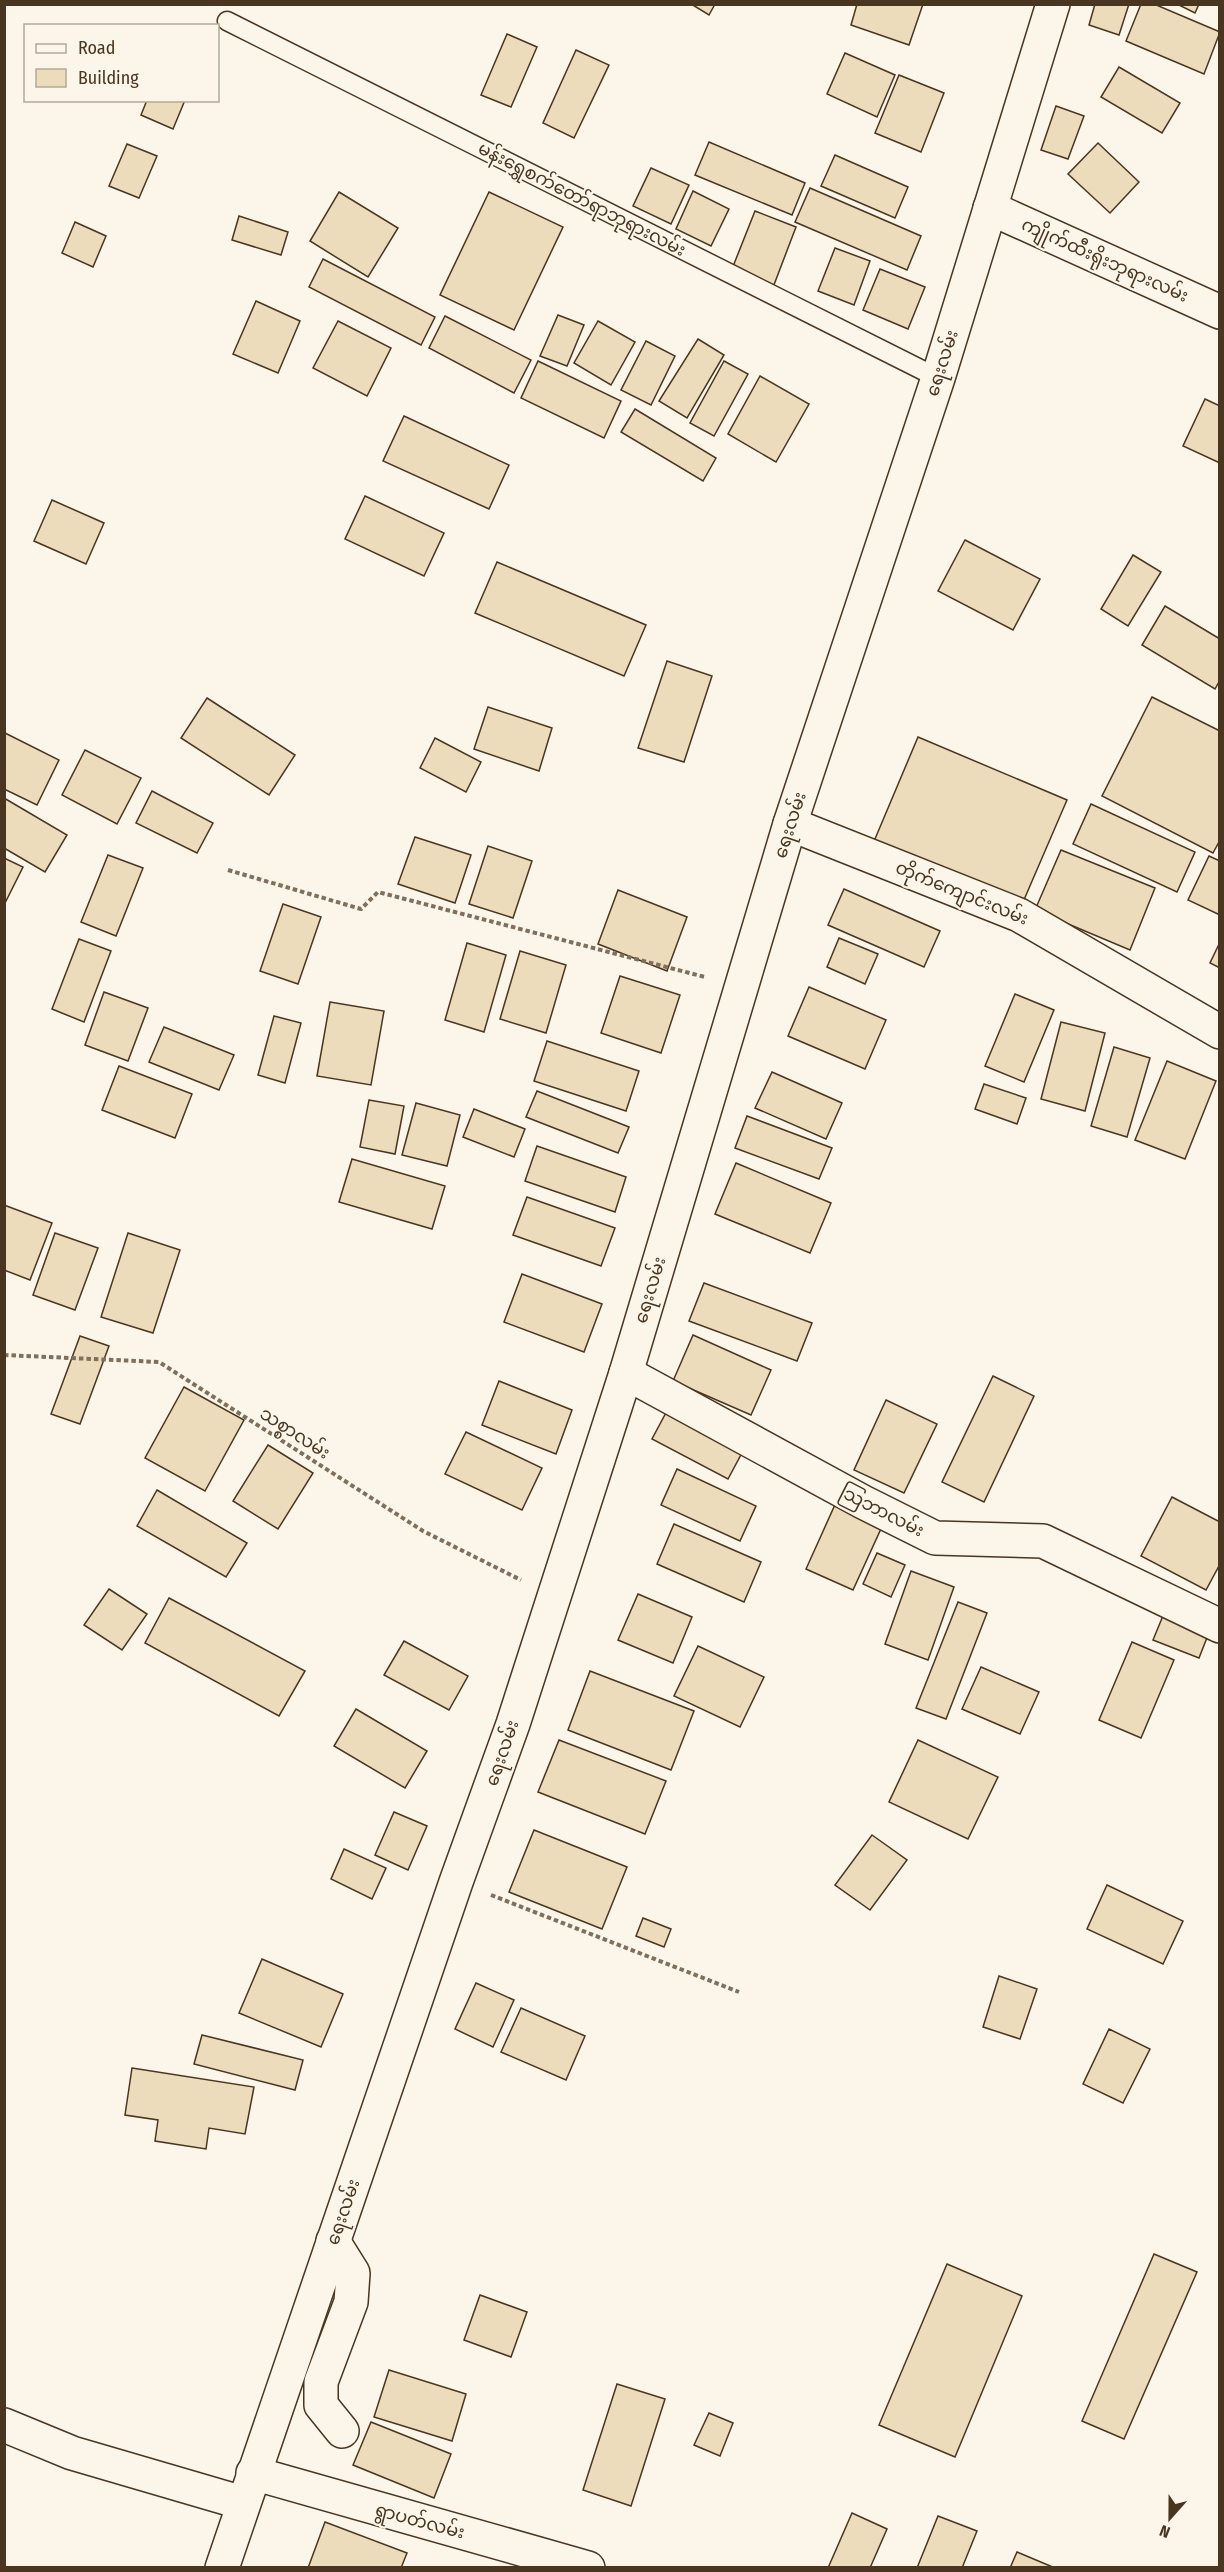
<svg xmlns="http://www.w3.org/2000/svg" width="1224" height="2572" viewBox="0 0 1224 2572" font-family="'Fira Sans Condensed','Noto Sans Myanmar',sans-serif">
<style>
.building{fill:#ecdcbc;stroke:#4a3520;stroke-width:1.5}
.lines{fill:none;stroke-linecap:round;stroke-linejoin:round}
.service-casing{stroke:#4a3520;stroke-width:21}
.minor-casing{stroke:#4a3520;stroke-width:36}
.tertiary-casing{stroke:#4a3520;stroke-width:36}
.path{stroke:#7f6f5c;stroke-width:4;stroke-dasharray:4.5 3;stroke-linecap:butt}
.service{stroke:#fbf6e9;stroke-width:18}
.minor{stroke:#fbf6e9;stroke-width:33}
.tertiary{stroke:#fbf6e9;stroke-width:33}
.labels{text-anchor:middle;dominant-baseline:central;stroke-width:4.5;stroke-linejoin:round;paint-order:stroke}
.street-label{font-size:18px;fill:#4a3520;stroke:#fbf6e9}
</style>
<rect width="100%" height="100%" fill="#fbf6e9"/>
<!-- building -->
<g class="building">
<path d="M691 4H715L709 15Z"/>
<path d="M857 4H923L909 45 851 25Z"/>
<path d="M1095 4H1129L1119 35 1089 25Z"/>
<path d="M1141 4H1154L1220 32 1204 74 1126 41Z"/>
<path d="M1177 4H1199L1195 13Z"/>
<path d="M507 34 537 47 511 107 481 95Z"/>
<path d="M576 50 609 65 574 138 543 123Z"/>
<path d="M845 53 895 75 877 117 827 94Z"/>
<path d="M1119 67 1180 103 1162 133 1101 97Z"/>
<path d="M899 75 944 93 921 152 875 133Z"/>
<path d="M147 100H185L173 129 141 115Z"/>
<path d="M1056 106 1084 116 1068 159 1041 150Z"/>
<path d="M709 142 805 183 792 215 695 175Z"/>
<path d="M1098 143 1139 182 1110 213 1068 174Z"/>
<path d="M127 144 157 156 139 198 109 186Z"/>
<path d="M835 155 908 187 895 218 821 186Z"/>
<path d="M651 168 689 185 671 224 633 206Z"/>
<path d="M810 188 921 236 907 270 795 222Z"/>
<path d="M693 191 729 209 711 246 676 229Z"/>
<path d="M339 192 398 228 368 277 310 241Z"/>
<path d="M489 192 563 227 514 330 440 295Z"/>
<path d="M755 211 796 227 772 290 730 274Z"/>
<path d="M239 216 288 232 281 255 232 240Z"/>
<path d="M75 222 106 236 93 267 62 253Z"/>
<path d="M835 248 870 261 854 305 818 291Z"/>
<path d="M323 259 435 317 421 345 309 287Z"/>
<path d="M880 269 925 287 908 329 863 310Z"/>
<path d="M256 301 300 321 278 373 233 354Z"/>
<path d="M558 315 584 325 567 366 540 356Z"/>
<path d="M445 316 531 360 514 393 429 348Z"/>
<path d="M338 321 391 348 367 396 313 368Z"/>
<path d="M598 321 635 342 611 385 574 363Z"/>
<path d="M698 339 724 355 687 418 659 401Z"/>
<path d="M646 341 675 356 651 405 621 390Z"/>
<path d="M538 361 621 401 604 438 521 398Z"/>
<path d="M724 361 748 374 714 436 690 423Z"/>
<path d="M760 376 809 404 776 462 728 434Z"/>
<path d="M1205 399 1220 406V463L1183 446Z"/>
<path d="M635 409 716 458 703 481 621 432Z"/>
<path d="M404 416 509 465 489 509 383 461Z"/>
<path d="M365 496 444 533 424 576 345 539Z"/>
<path d="M52 500 104 523 86 564 34 541Z"/>
<path d="M965 540 1040 579 1013 630 938 591Z"/>
<path d="M1133 555 1161 572 1128 626 1101 609Z"/>
<path d="M497 562 646 625 624 676 475 613Z"/>
<path d="M1165 606 1220 639V680L1215 689 1142 645Z"/>
<path d="M667 661 712 676 684 762 638 748Z"/>
<path d="M1152 697 1220 731V840L1213 853 1102 796Z"/>
<path d="M207 698 295 755 269 795 181 738Z"/>
<path d="M488 707 552 728 539 771 474 749Z"/>
<path d="M5 733 59 760 37 805 4 789Z"/>
<path d="M918 737 1067 800 1020 909 872 846Z"/>
<path d="M435 738 481 762 466 792 420 768Z"/>
<path d="M85 750 141 778 117 824 62 795Z"/>
<path d="M152 791 213 823 197 853 136 823Z"/>
<path d="M4 798 67 835 45 872 4 848Z"/>
<path d="M1091 804 1195 852 1177 892 1073 844Z"/>
<path d="M415 837 471 855 455 903 398 884Z"/>
<path d="M488 846 532 861 513 918 469 904Z"/>
<path d="M1061 850 1155 888 1130 950 1035 910Z"/>
<path d="M108 855 143 868 116 936 81 922Z"/>
<path d="M1209 856 1220 861V915L1188 900Z"/>
<path d="M4 858 23 867 5 903H4Z"/>
<path d="M844 889 940 931 924 967 828 925Z"/>
<path d="M618 890 687 917 667 971 598 944Z"/>
<path d="M283 904 321 917 298 984 260 971Z"/>
<path d="M839 938 878 954 865 984 827 967Z"/>
<path d="M79 939 111 951 84 1022 52 1009Z"/>
<path d="M1220 942V968L1210 963Z"/>
<path d="M467 943 506 955 484 1032 445 1020Z"/>
<path d="M520 951 566 965 546 1033 500 1019Z"/>
<path d="M620 976 680 995 661 1053 601 1033Z"/>
<path d="M809 987 886 1020 865 1069 788 1036Z"/>
<path d="M104 992 148 1008 128 1061 85 1045Z"/>
<path d="M1015 994 1054 1010 1024 1082 985 1066Z"/>
<path d="M330 1002 384 1011 371 1085 317 1076Z"/>
<path d="M274 1016 301 1023 285 1083 258 1075Z"/>
<path d="M1061 1022 1105 1033 1085 1111 1041 1099Z"/>
<path d="M164 1027 234 1055 219 1090 149 1062Z"/>
<path d="M547 1041 639 1071 626 1111 534 1081Z"/>
<path d="M1114 1047 1150 1058 1127 1137 1091 1126Z"/>
<path d="M1167 1061 1216 1081 1185 1159 1135 1140Z"/>
<path d="M119 1066 192 1094 175 1138 102 1110Z"/>
<path d="M772 1072 842 1103 826 1139 755 1108Z"/>
<path d="M984 1084 1026 1098 1017 1124 975 1109Z"/>
<path d="M537 1091 629 1127 618 1153 526 1117Z"/>
<path d="M369 1100 404 1106 395 1154 360 1147Z"/>
<path d="M416 1103 460 1115 447 1166 402 1155Z"/>
<path d="M474 1109 525 1129 514 1157 463 1137Z"/>
<path d="M747 1116 832 1148 819 1179 735 1148Z"/>
<path d="M537 1146 626 1177 615 1212 525 1181Z"/>
<path d="M352 1159 445 1186 432 1229 339 1202Z"/>
<path d="M736 1163 831 1203 810 1253 715 1214Z"/>
<path d="M527 1197 615 1228 601 1266 513 1235Z"/>
<path d="M4 1205 52 1223 30 1280 4 1270Z"/>
<path d="M55 1233 98 1248 75 1310 33 1295Z"/>
<path d="M128 1233 180 1250 153 1333 101 1317Z"/>
<path d="M522 1274 602 1304 584 1352 504 1322Z"/>
<path d="M704 1283 812 1323 797 1361 689 1321Z"/>
<path d="M693 1335 771 1370 751 1415 673 1381Z"/>
<path d="M80 1336 109 1346 80 1424 51 1414Z"/>
<path d="M993 1376 1034 1396 984 1502 942 1482Z"/>
<path d="M499 1381 572 1410 556 1454 482 1425Z"/>
<path d="M184 1387 244 1420 205 1491 145 1458Z"/>
<path d="M886 1400 937 1424 904 1493 854 1470Z"/>
<path d="M668 1409 744 1449 728 1479 652 1439Z"/>
<path d="M466 1432 542 1468 522 1510 445 1474Z"/>
<path d="M268 1445 313 1473 278 1529 233 1501Z"/>
<path d="M677 1469 756 1506 740 1541 661 1505Z"/>
<path d="M157 1490 247 1543 226 1577 137 1526Z"/>
<path d="M1172 1497 1220 1522V1564L1206 1590 1141 1556Z"/>
<path d="M838 1498 885 1520 853 1590 806 1569Z"/>
<path d="M674 1524 761 1562 744 1602 657 1564Z"/>
<path d="M877 1553 905 1565 891 1597 863 1584Z"/>
<path d="M911 1571 954 1587 928 1660 885 1644Z"/>
<path d="M109 1589 147 1614 122 1650 84 1625Z"/>
<path d="M1174 1589 1219 1607 1199 1658 1153 1640Z"/>
<path d="M638 1594 692 1617 673 1663 618 1640Z"/>
<path d="M169 1598 305 1671 279 1716 145 1643Z"/>
<path d="M958 1602 987 1613 946 1719 916 1708Z"/>
<path d="M404 1641 468 1676 449 1710 384 1675Z"/>
<path d="M1132 1642 1174 1660 1141 1738 1099 1720Z"/>
<path d="M698 1646 764 1677 740 1727 674 1696Z"/>
<path d="M981 1667 1039 1692 1020 1734 962 1709Z"/>
<path d="M590 1671 694 1711 671 1770 568 1730Z"/>
<path d="M356 1709 427 1751 405 1788 334 1746Z"/>
<path d="M559 1740 666 1781 645 1834 538 1792Z"/>
<path d="M918 1740 998 1777 968 1839 889 1802Z"/>
<path d="M394 1812 427 1826 408 1870 375 1855Z"/>
<path d="M534 1830 627 1867 602 1929 509 1892Z"/>
<path d="M872 1835 907 1860 870 1910 835 1885Z"/>
<path d="M344 1849 386 1868 372 1899 331 1879Z"/>
<path d="M1107 1885 1183 1921 1163 1964 1087 1929Z"/>
<path d="M643 1918 671 1929 664 1947 636 1936Z"/>
<path d="M262 1959 343 1994 321 2047 239 2013Z"/>
<path d="M999 1976 1037 1989 1020 2039 983 2027Z"/>
<path d="M476 1983 514 2000 493 2047 455 2029Z"/>
<path d="M521 2008 585 2036 566 2080 501 2052Z"/>
<path d="M1109 2029 1150 2049 1123 2103 1083 2084Z"/>
<path d="M202 2035 303 2060 295 2090 194 2064Z"/>
<path d="M132 2068 254 2087 245 2134 209 2128 206 2149 155 2141 158 2120 125 2115Z"/>
<path d="M1154 2254 1197 2272 1124 2439 1082 2421Z"/>
<path d="M947 2264 1022 2296 955 2457 879 2425Z"/>
<path d="M480 2295 527 2312 511 2357 464 2340Z"/>
<path d="M389 2370 466 2394 452 2441 374 2417Z"/>
<path d="M617 2384 665 2399 631 2506 583 2490Z"/>
<path d="M709 2413 733 2423 720 2456 694 2445Z"/>
<path d="M371 2422 451 2454 434 2498 353 2465Z"/>
<path d="M852 2513 887 2529 870 2568H828Z"/>
<path d="M938 2516 977 2531 962 2568H917Z"/>
<path d="M325 2522 407 2553 401 2568H308Z"/>
<path d="M1017 2552 1055 2568H1010Z"/>
</g>
<g class="lines">
<!-- service casing -->
<g class="service-casing">
<path id="service" d="M227 21 938 378"/>
</g>
<!-- minor casing -->
<g class="minor-casing">
<g id="minor">
<path d="M990 208 1220 312"/>
<path d="M790 824 1019 915 1220 1032"/>
<path d="M626 1373 863 1502 935 1538 1043 1541 1220 1626"/>
<path d="M333 2241 353 2273 351 2302 321 2382V2405L342 2431"/>
<path d="M4 2425 72 2453 243 2503"/>
<path d="M253 2473 588 2568"/>
</g>
</g>
<!-- tertiary casing -->
<g class="tertiary-casing">
<path id="tertiary" d="M222 2568 456 1882 513 1724 626 1373 790 824 938 378 1053 4"/>
</g>
<!-- path -->
<g class="path">
<path d="M228 870 361 909 378 892 705 977"/>
<path d="M4 1355 159 1362 423 1531 521 1580"/>
<path d="M491 1895 739 1992"/>
</g>
<!-- service -->
<use href="#service" class="service"/>
<!-- minor -->
<use href="#minor" class="minor"/>
<!-- tertiary -->
<use href="#tertiary" class="tertiary"/>
</g>
<g class="labels">
<!-- street labels -->
<g class="street-label">
<text transform="translate(582 199) rotate(27)">မန်းရွှေစက်တော်ရာဘုရားလမ်း</text>
<text transform="translate(1105 260) rotate(24)">ကျိုက်ထီးရိုးဘုရားလမ်း</text>
<text transform="translate(942 363) rotate(-72)">ရေးလမ်း</text>
<text transform="translate(790 825) rotate(-72)">ရေးလမ်း</text>
<text transform="translate(962 893) rotate(22)">တိုက်ကျောင်းလမ်း</text>
<text transform="translate(650 1290) rotate(-73)">ရေးလမ်း</text>
<text transform="translate(295 1433) rotate(33)">သစ္စာလမ်း</text>
<text transform="translate(882 1511) rotate(27)">သြဘာလမ်း</text>
<text transform="translate(502 1753) rotate(-71)">ရေးလမ်း</text>
<text transform="translate(343 2212) rotate(-71)">ရေးလမ်း</text>
<text transform="translate(420 2521) rotate(15)">ရွာပတ်လမ်း</text>
</g>
</g>
<!-- border -->
<rect width="1224" height="2572" fill="none" stroke="#4a3520" stroke-width="12"/>
<!-- legend -->
<rect x="24" y="24" width="195" height="78" fill="#fbf6e9" stroke="#b4a999" stroke-width="1.5"/>
<rect x="36" y="44" width="30" height="9" fill="#fbf6e9" stroke="#b4a999" stroke-width="1.5"/>
<text x="78" y="54" font-size="18" fill="#4a3520">Road</text>
<rect x="36" y="69" width="30" height="18" fill="#ecdcbc" stroke="#b4a999" stroke-width="1.5"/>
<text x="78" y="84" font-size="18" fill="#4a3520">Building</text>
<!-- north arrow -->
<g transform="translate(1170 2518) rotate(201)" stroke="#fbf6e9" stroke-width="4.5" paint-order="stroke">
<path d="M0-4.5L10 22L0 15L-10 22Z" fill="#4a3520"/>
<text y="-9" font-size="16" font-weight="bold" text-anchor="middle" fill="#4a3520">N</text>
</g>
</svg>
